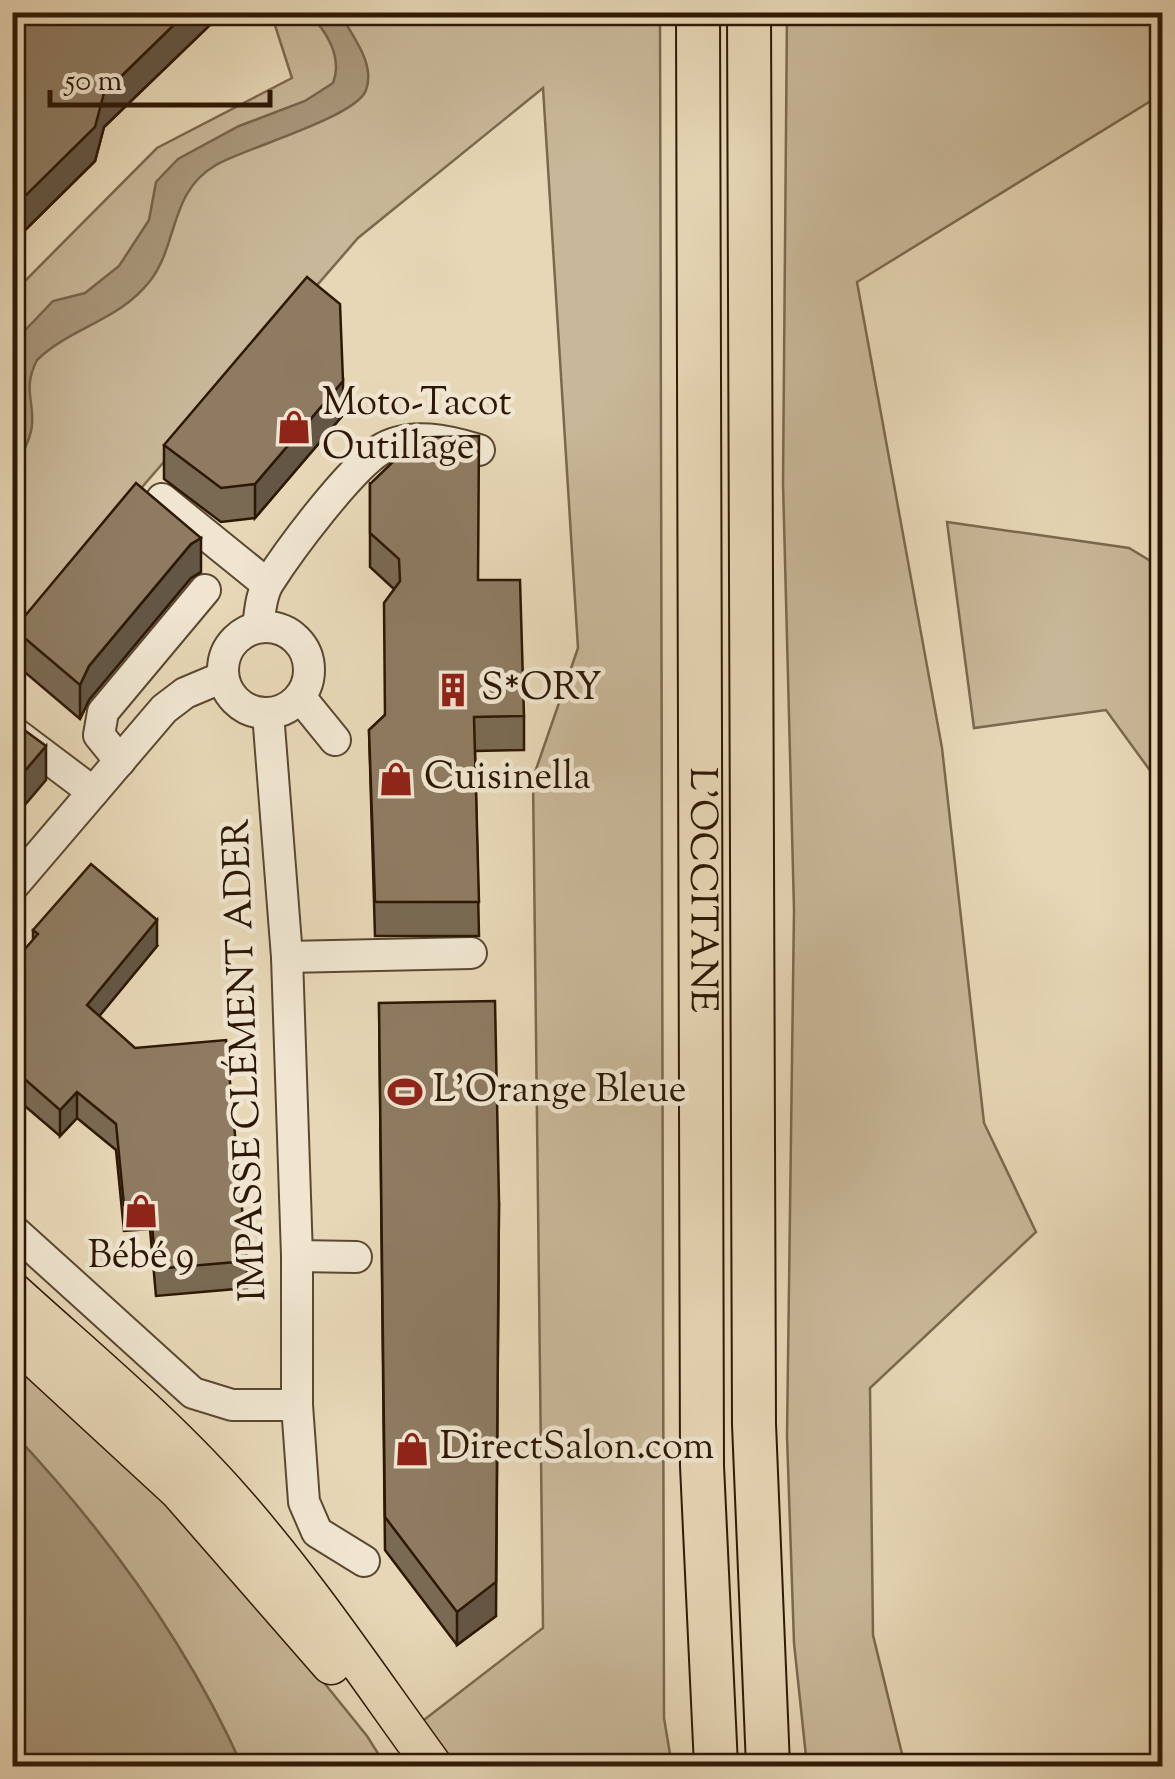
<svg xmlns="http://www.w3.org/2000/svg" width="1175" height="1779" viewBox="0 0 1175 1779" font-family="'Sorts Mill Goudy',serif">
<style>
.green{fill:#c8b798;stroke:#7b684e;stroke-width:2.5}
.water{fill:#a8967a;stroke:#77644b;stroke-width:2.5}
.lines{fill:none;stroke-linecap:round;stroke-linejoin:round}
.minor-casing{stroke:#5c4831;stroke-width:34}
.major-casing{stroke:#2e1805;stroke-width:41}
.highway-casing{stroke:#2e1805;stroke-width:46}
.minor{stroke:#efe5d0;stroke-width:30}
.major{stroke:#e7d7b6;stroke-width:38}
.highway{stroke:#e7d7b6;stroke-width:42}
.wall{fill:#7a6a53;stroke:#2e1805;stroke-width:2.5}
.shaded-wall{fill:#635644;stroke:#2e1805;stroke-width:2.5}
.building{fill:#8e7b61;stroke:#2e1805;stroke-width:2.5}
.labels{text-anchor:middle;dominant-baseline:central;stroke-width:9;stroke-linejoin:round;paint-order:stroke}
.poi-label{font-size:38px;fill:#2e1805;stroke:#efe5d0;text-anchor:start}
.street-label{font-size:38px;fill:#2e1805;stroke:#efe5d0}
</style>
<rect width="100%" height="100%" fill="#e7d7b6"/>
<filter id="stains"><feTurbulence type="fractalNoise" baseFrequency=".002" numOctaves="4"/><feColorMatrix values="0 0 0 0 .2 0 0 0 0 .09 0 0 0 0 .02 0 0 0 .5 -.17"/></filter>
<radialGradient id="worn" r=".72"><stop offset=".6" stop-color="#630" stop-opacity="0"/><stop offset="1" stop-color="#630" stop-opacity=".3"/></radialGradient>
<!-- green -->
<g class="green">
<path d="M271 13H660L664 1718 672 1766H451L420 1723 543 1628 533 778 578 648 543 88 358 238 13 636V293L157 148 292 78Z"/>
<path d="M1155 13 1162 17V94L857 282 942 748 984 1123 1036 1232 870 1388 873 1635 905 1766H807L794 1643 787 1436 794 910 783 483 787 13Z"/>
<path d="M947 522 1129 548 1162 568V787L1106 710 974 728Z"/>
<path d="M12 1355 217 1550 367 1736 386 1766H242C187 1643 106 1532 13 1433Z"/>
</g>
<!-- water -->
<g class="water">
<path d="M308 13H340C351 35 376 63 366 90 357 117 245 148 216 165 169 192 179 243 150 281 119 321 71 327 37 360 15 402 53 413 13 467V343L53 301 85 293 119 266 149 220 156 182 178 159 239 126 305 101 333 83C343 57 326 30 308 13Z"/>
<path d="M13 1433C106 1532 187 1643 242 1766H13Z"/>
</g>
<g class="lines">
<!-- minor casing -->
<g class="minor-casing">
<g id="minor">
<path d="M162 499 267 584"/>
<circle cx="266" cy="670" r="43"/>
<path d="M258 627C260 612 261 594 269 582 290 549 349 470 380 450 410 431 449 441 479 450"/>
<path d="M300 697 335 740"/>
<path d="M268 713 287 957 297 1256V1405L304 1502 317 1532 364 1561"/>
<path d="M12 731 93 792"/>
<path d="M120 761 99 735 103 712 205 590"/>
<path d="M12 887 164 709 185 693 223 677"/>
<path d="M287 957 471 953"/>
<path d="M12 1229 193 1393 232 1405H297"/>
<path d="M297 1256 356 1257"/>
</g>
</g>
<!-- major casing -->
<g class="major-casing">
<g id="major">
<path d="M12 1291C88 1360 168 1426 235 1503 307 1585 369 1678 433 1766"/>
<path d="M12 1337 179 1491 331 1665"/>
</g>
</g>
<!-- highway casing -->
<g class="highway-casing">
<g id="highway">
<path id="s1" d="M698 12 702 1466 716 1766"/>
<path d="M749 12 754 1424 768 1766"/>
</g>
</g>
<!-- minor -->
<use href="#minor" class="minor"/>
<!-- major -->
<use href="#major" class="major"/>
<!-- highway -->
<use href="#highway" class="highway"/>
</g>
<!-- wall -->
<g class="wall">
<path d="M21 12H211V24L104 127 95 161 12 243V37L21 28Z"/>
<path d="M343 415 255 518 221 522 164 479V445Z"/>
<path d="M370 484 478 580 524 716V750L475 751 479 936H375L369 730 385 715 394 589 370 567Z"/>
<path d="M201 572 191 578 89 700 80 719 14 663V629Z"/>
<path d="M33 930 157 946 99 1016 247 1261V1288L156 1296 150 1229 124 1231 116 1150 77 1118 60 1136 12 1095V964L33 940Z"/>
<path d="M379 1003 496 1616 457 1645 385 1550Z"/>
</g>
<!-- shaded-wall -->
<g class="shaded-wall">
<path d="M187 12H211V24L104 127 95 161 12 243V209L104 93Z"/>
<path d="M343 381V415L255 518V484Z"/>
<path d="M201 538V572L191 578 89 700 80 719V685L89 666 191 544Z"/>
<path d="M46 746V780L12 820V786Z"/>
<path d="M157 920V946L87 1031V1005Z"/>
<path d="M77 1092V1118L60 1136V1110Z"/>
<path d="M499 1202 496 1616 457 1645V1612Z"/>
</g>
<!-- building -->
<g class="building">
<path d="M36 12H187L104 93 95 127 12 209V37Z"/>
<path d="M307 277 340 304 343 381 255 484 221 488 164 445Z"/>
<path d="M479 436 478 580H520L524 716 474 717 479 902H375L369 730 385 715 384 603 400 581 399 559 370 533V484L396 459 395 438Z"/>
<path d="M136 483 201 538 191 544 89 666 80 685 14 629Z"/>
<path d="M12 721 46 746 12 786Z"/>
<path d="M91 864 157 920 87 1005 135 1048 226 1040 247 1261 156 1269 150 1203 124 1205 116 1124 77 1092 60 1110 12 1068V964L38 934 33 930Z"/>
<path d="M495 1001 499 1202 496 1582 457 1612 385 1517 379 1003Z"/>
</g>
<!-- icons -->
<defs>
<g id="shop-bare" transform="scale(2.7)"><path d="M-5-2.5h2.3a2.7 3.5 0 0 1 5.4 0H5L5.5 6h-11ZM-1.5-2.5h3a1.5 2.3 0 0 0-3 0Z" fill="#8f2418" stroke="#efe5d0" stroke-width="2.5" paint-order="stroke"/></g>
<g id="building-bare" transform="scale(2.7)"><path d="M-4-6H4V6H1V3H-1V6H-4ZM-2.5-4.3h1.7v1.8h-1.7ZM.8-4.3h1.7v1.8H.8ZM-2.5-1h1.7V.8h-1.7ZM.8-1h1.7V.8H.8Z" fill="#8f2418" stroke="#efe5d0" stroke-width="2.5" paint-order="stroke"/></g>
<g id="stadium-bare" transform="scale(2.7)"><path d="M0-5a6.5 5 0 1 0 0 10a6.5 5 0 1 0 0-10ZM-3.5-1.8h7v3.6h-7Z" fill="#8f2418" stroke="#efe5d0" stroke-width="2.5" paint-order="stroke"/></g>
</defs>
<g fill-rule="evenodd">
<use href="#shop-bare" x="294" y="427"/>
<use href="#building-bare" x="453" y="690"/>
<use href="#shop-bare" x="396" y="779"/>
<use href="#stadium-bare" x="405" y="1092"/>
<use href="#shop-bare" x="141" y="1211"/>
<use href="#shop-bare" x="412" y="1449"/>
</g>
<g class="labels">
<!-- poi labels -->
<g class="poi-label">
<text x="322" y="405">Moto-Tacot<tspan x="322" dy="44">Outillage</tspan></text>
<text x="481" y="690">S*ORY</text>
<text x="424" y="779">Cuisinella</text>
<text x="433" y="1092">L'Orange Bleue</text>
<text x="141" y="1258" text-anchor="middle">Bébé 9</text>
<text x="440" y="1449">DirectSalon.com</text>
</g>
<!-- street labels -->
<g class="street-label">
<text stroke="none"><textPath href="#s1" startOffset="878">L'OCCITANE</textPath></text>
<text transform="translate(247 1060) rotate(-92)">IMPASSE CLÉMENT ADER</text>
</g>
</g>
<!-- margin -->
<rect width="1175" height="1779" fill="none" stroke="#e7d7b6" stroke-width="50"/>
<rect x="15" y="15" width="1145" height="1749" fill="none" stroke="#2e1805" stroke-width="5"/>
<rect x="25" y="25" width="1125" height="1729" fill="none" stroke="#2e1805" stroke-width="2.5"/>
<!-- scale -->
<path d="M50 90v15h220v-15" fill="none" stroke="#2e1805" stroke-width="5"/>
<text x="65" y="90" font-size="30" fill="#2e1805" stroke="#efe5d0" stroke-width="8" paint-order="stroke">50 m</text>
<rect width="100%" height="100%" filter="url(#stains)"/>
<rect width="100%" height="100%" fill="url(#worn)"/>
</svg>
